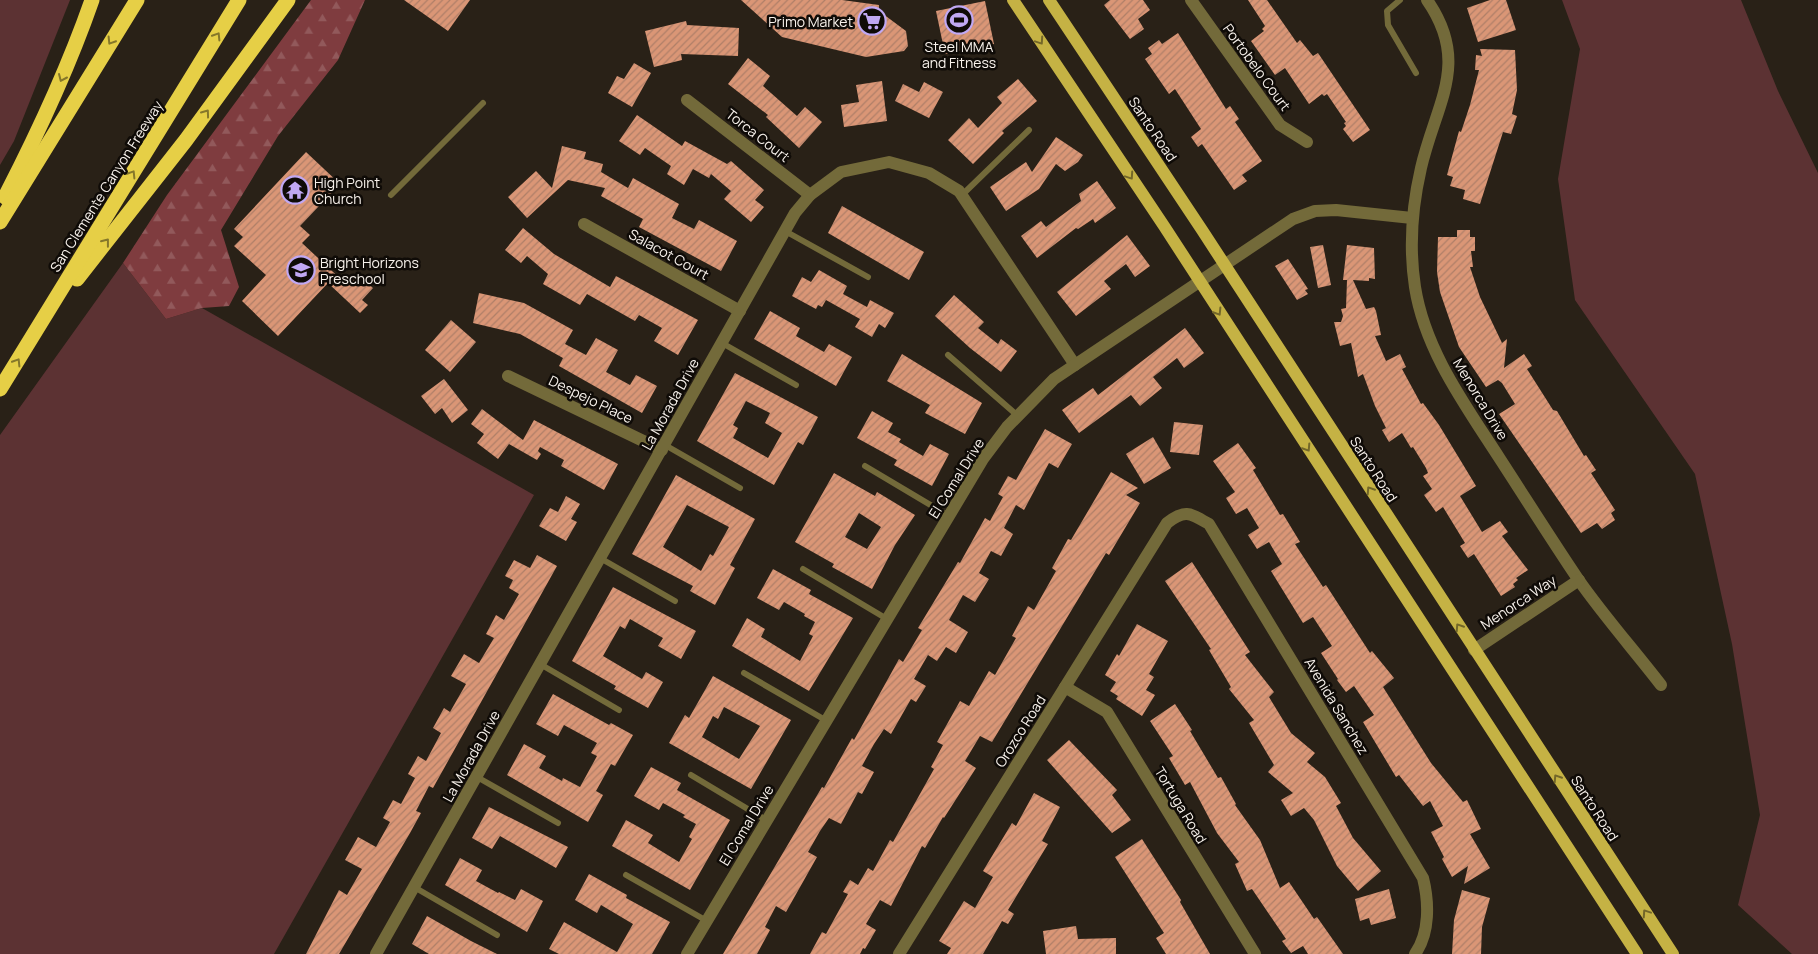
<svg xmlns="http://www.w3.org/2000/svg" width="1818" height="954" viewBox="0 0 1818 954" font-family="Manrope,sans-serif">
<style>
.grass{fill:#5c3233}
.forest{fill:url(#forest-firs)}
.building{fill:url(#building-hatch);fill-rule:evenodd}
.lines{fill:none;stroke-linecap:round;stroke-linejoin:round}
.service{stroke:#736a3a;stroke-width:6}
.minor{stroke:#736a3a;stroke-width:12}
.primary{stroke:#c5b244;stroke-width:12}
.motorway{stroke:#e6cf46;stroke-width:15}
.oneway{stroke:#85772a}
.oneway2{stroke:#736729}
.labels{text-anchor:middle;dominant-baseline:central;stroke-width:5;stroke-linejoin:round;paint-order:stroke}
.poi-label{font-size:14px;fill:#f8f2ec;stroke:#0f0b07;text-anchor:start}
.street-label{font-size:14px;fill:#f8f2ec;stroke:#0f0b07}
</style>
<defs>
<pattern id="forest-firs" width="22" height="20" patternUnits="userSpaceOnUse" patternTransform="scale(1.25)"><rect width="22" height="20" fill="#7f3c3f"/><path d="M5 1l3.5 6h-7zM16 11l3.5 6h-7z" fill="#92595b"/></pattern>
<pattern id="building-hatch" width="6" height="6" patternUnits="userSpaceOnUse" patternTransform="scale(1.25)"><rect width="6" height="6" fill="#da9676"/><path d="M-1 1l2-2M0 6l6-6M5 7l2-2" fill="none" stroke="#af7f68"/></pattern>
</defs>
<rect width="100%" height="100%" fill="#292117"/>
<!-- grass -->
<g class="grass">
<path d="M0 0H70L14 141 0 165Z"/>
<path d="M1562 0H1741L1778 91 1818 173V954H1792L1738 905 1760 815 1732 644 1695 474 1575 300 1558 179 1580 49Z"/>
<path d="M123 263 166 319 202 308 534 495 274 954H0V435Z"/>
</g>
<!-- forest -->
<path class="forest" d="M311 0H365L338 60 278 136 221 230 239 287 229 306 202 308 166 319 123 263 167 195Z"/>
<!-- building -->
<g class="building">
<path d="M404 0H470L448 31Z"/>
<path d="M741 0H842L879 5V11L906 31 908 46 904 51 866 57 782 37Z"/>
<path d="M1110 0H1143L1150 10 1138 19 1144 29 1130 39 1104 5Z"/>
<path d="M1248 0H1267L1297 43 1300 40 1313 56 1318 53 1370 130 1353 142 1343 129 1346 126 1344 123 1346 122 1327 94 1324 96 1322 94 1309 104 1285 68 1275 75 1251 41 1264 31 1262 29 1265 26Z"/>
<path d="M1490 0H1506L1516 30 1478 42 1467 8Z"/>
<path d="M985 1 994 44 945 54 936 11Z"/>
<path d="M686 21 687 25 739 28 738 56 681 54 682 60 654 67 645 31Z"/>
<path d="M1178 33 1226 109 1230 106 1239 119 1235 122 1262 161 1242 175 1247 181 1234 190 1202 144 1198 147 1191 137 1201 129 1175 89 1169 94 1145 59 1152 54 1148 48 1159 40 1162 44Z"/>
<path d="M1480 49 1515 50 1517 90 1512 114 1517 116 1511 134 1503 132 1480 204 1463 199 1465 190 1450 186 1453 177 1447 175 1459 131 1461 132 1470 105 1479 70H1475L1476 55 1482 56Z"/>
<path d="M748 58 770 76 763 86 797 116 805 107 822 122 799 148 766 117 768 115 728 84Z"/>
<path d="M634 63 651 73 632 107 608 93 617 76 624 79Z"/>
<path d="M1018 79 1037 101 1002 131 1004 133 973 164 948 140 969 118 978 128 1002 103 997 97Z"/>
<path d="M882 81 887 121 844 127 841 105 859 102 856 85Z"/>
<path d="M924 82 943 92 929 118 895 101 903 84 919 92Z"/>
<path d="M637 115 682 146 685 141 727 164 731 161 764 190 755 200 764 207 751 222 724 199 731 191 711 174 709 178 693 169 684 185 667 174 671 166 645 148 640 155 619 141Z"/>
<path d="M1056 137 1083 155 1078 162 1065 171 1056 164 1039 189 1006 211 990 187 1026 162 1032 172Z"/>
<path d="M562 146 586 152 584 159 603 164 601 172 628 188 633 178 679 204 672 218 694 229 699 220 737 241 721 271 639 227 643 219 601 196 605 188 568 180 527 218 508 197 536 171 552 188Z"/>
<path d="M306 152 340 184 300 226 310 235 302 243 347 285 357 274 373 288 362 300 368 305 360 313 328 283 278 336 242 301 266 275 234 246 243 237 234 229Z"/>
<path d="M1097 181 1116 208 1095 223 1093 219 1078 229 1076 228 1037 258 1021 236 1041 221 1046 227 1081 201 1079 194Z"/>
<path d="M842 206 924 252 909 280 828 233Z"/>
<path d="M523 228 554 254 610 287 616 276 698 320 678 355 654 341 662 328 639 315 635 321 587 294 580 305 543 284 548 274 527 256 521 263 505 250Z"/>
<path d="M1457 230H1470V237H1475V251H1471L1473 267H1470L1480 297 1502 343 1507 339 1504 368 1524 354 1532 366 1527 369 1553 410 1557 411 1584 456 1586 455 1596 470 1591 473 1615 510 1611 513 1615 520 1602 529 1597 523 1581 533 1499 414 1515 404 1502 383 1498 380 1486 387 1459 347 1440 292 1437 272 1438 237H1457Z"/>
<path d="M1127 235 1150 266 1135 277 1126 264 1104 281 1111 289 1076 316 1057 292Z"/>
<path d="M1323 245 1331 285 1318 288 1310 247Z"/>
<path d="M1347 245 1374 248 1375 279 1369 278V281L1353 280 1366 309 1374 307 1376 311 1381 335 1375 336 1386 361 1400 354 1406 367 1402 369 1421 404 1423 403 1439 425 1476 486 1460 496 1482 532 1500 521 1508 532 1502 536 1528 570 1516 578 1518 580 1513 584 1515 587 1501 596 1474 554 1468 558 1460 546 1465 543 1443 507 1436 512 1424 495 1432 489 1423 476 1428 473 1426 468 1413 447 1411 448 1402 433 1389 442 1382 430 1386 428 1375 406 1363 374 1358 377 1351 343 1340 346 1334 322H1341L1343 316 1341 309 1346 308 1347 280H1343Z"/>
<path d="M1288 259 1308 289 1305 290 1308 294 1297 300 1275 266Z"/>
<path d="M819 270 847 286 843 294 867 307 870 300 894 313 885 328 879 324 872 337 855 327 860 319 826 300 822 307 818 305 816 309 792 296 802 277 811 282Z"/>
<path d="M479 293 524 303 573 330 565 344 586 355 596 338 618 350 606 372 630 385 636 375 657 386 642 413 559 366 563 358 520 334 473 323Z"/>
<path d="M954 295 984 322 978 328 998 344 1001 339 1017 351 1001 372 970 348 935 316Z"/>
<path d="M770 311 800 328 796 336 824 352 829 344 852 357 836 386 754 339Z"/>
<path d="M451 320 476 342 450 372 425 350Z"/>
<path d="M1185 328 1204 353 1184 368 1177 358 1153 377 1162 388 1140 406 1131 395 1079 433 1062 410 1093 388 1098 395Z"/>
<path d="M902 354 982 403 965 434 925 413 930 405 887 381Z"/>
<path d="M735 373 818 417 803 445 798 442 774 485 697 441ZM746 401 770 413 765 423 782 433 768 458 733 438 738 428 733 425Z"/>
<path d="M444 379 468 410 452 423 442 408 435 414 421 396Z"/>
<path d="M482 409 523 440 534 420 618 464 604 490 561 466 564 460 540 447 538 451 541 454 537 460 509 444 498 459 477 443 484 434 471 424Z"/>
<path d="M872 411 893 423 888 432 901 439 899 442 923 456 930 444 949 454 932 486 894 465 897 460 857 438Z"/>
<path d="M1174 422 1203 425 1199 455 1170 452Z"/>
<path d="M1045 429 1072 444 1058 468 1049 463 1024 510 1016 505 1004 528 1013 534 1001 556 991 551 979 573 989 579 975 602 963 595 949 620 968 632 956 653 946 647 937 661 928 655 914 679 926 686 916 702 911 699 891 734 884 729 874 744 862 766 874 772 862 794 858 792 841 824 829 818 820 831 808 852 817 857 786 912 776 906 765 927 770 930 757 954H723L822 787 824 788 852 738 854 740 899 659 903 662 922 630 918 628 958 562 960 563 985 518 990 521 1003 497 998 494 1008 476 1016 480Z"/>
<path d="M1153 437 1171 468 1144 484 1126 454Z"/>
<path d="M1238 443 1256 468 1253 470 1280 515 1283 514 1300 542 1295 544 1323 587 1326 585 1370 653 1372 651 1394 678 1383 687 1431 763 1463 802 1467 800 1481 829 1470 834 1490 868 1464 884 1468 866 1452 877 1442 859 1444 857 1431 832 1443 826 1430 801 1423 806 1399 775 1396 777 1363 722 1374 715 1354 686 1346 692 1337 680 1338 679 1321 653 1332 646 1313 617 1303 623 1271 571 1282 564 1269 542 1257 549 1248 535 1259 528 1247 508 1236 514 1226 498 1235 492 1213 461Z"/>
<path d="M1111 472 1138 488 1126 495 1140 503 1109 555 1106 553 992 742 980 736 965 761 976 768 944 818 943 817 925 848 922 846 891 906 880 900 866 924 876 930 865 949 863 948 860 954H810L822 932 826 934 848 894 843 892 850 880 858 885 868 868 873 871 890 840 893 842 934 769 931 767 943 745 937 742 960 701 969 706 989 671 995 675 1016 638 1012 636 1028 606 1034 610 1056 571 1052 568 1068 539 1071 540Z"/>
<path d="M834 473 875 496 877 492 915 515 895 545 872 589 832 567 834 564 795 542ZM859 513 881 527 867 549 845 537Z"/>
<path d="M676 475 755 519 730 565 735 568 715 605 690 591 693 586 632 554ZM687 505 729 527 713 556 710 554 701 571 663 547Z"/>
<path d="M566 496 580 504 571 519 577 522 566 541 539 526 550 508 558 512Z"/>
<path d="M537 555 557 566 433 788 429 786 416 811 421 813 410 833 339 954H306L339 890 347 895 362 869 345 860 358 837 376 847 390 822 383 818 393 800 401 804 415 778 408 774 418 756 426 761 441 733 433 728 444 708 450 712 466 684 451 676 464 654 479 663 494 638 486 634 496 615 504 620 519 594 509 588 513 580 505 576 514 560 530 568Z"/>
<path d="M1192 562 1250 652 1245 655 1274 692 1269 697 1291 733 1315 753 1307 762 1325 777 1341 803 1336 806 1353 838 1381 871 1358 891 1337 866 1314 820 1304 808 1291 816 1281 800 1293 793 1268 772 1274 765 1249 723 1254 720 1229 689 1231 687 1209 650 1211 649 1165 581Z"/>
<path d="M773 569 811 590 809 594 853 618 809 691 732 646 747 618 765 629 761 637 800 661 813 636 809 634 815 622 804 616 805 614 784 602 779 610 757 598Z"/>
<path d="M613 587 696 631 681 659 658 646 663 638 630 619 625 629 620 626 603 656 642 679 646 672 663 682 648 708 614 689 616 686 572 661Z"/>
<path d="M1137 624 1168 641 1149 674 1154 677 1146 690 1155 695 1142 716 1116 699 1118 696 1110 691 1116 682 1105 675 1117 654 1119 656Z"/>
<path d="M713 676 791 720 751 789 669 743 685 715 689 718ZM724 707 760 726 739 759 702 737 713 716 718 719Z"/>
<path d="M553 694 609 725 611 723 633 735 615 766 611 764 596 791 603 795 588 822 507 775 524 744 546 756 539 768 562 781 563 778 580 787 597 756 591 753 597 743 564 725 558 736 536 724Z"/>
<path d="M1175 704 1192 730 1190 731 1218 778 1221 777 1236 804 1235 805 1260 840 1280 888 1289 882 1314 919 1317 917 1343 954H1308L1303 946 1291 953 1282 941 1286 939 1252 889 1247 891 1235 864 1239 862 1217 833 1190 782 1185 785 1169 758 1173 756 1150 721Z"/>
<path d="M1069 740 1117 790 1112 795 1131 820 1112 833 1047 760Z"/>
<path d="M651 767 681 783 677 790 730 820 690 890 612 846 626 820 653 835 648 843 679 862 692 839 689 837 696 824 683 817 685 815 663 803 659 810 634 796Z"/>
<path d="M1034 793 1060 807 1042 841 1048 844 1008 910 1014 914 1008 924 1002 921 983 954H947L951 948 939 941 964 901 975 908 993 877 983 871 1012 823 1016 826Z"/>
<path d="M489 807 568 847 556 868 500 836 492 849 472 838Z"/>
<path d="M1142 839 1181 900 1180 902 1210 954H1166L1156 938 1164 933 1115 857Z"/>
<path d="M460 858 482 870 476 881 498 893 499 892 515 900 521 889 543 901 527 932 445 885Z"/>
<path d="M589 874 627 895 626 898 670 922 652 954H559L549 949 564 922 617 952 633 924 601 905 597 913 575 900Z"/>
<path d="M1389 889 1396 918 1371 925 1369 918 1360 921 1355 899Z"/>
<path d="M1462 890 1490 898 1482 927 1481 954H1452L1454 920Z"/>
<path d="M427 916 471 941 497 954H429L412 944Z"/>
<path d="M1076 926 1078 939 1116 938V954H1046L1043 931Z"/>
</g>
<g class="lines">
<!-- service -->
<g class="service">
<path d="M1400 0 1387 11 1388 25 1416 73"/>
<path d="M391 195 483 103"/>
<path d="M962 195 1029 130"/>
<path d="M785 231 868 277"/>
<path d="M722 343 796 385"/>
<path d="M948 355 1018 416"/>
<path d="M665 445 740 488"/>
<path d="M865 466 949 516"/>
<path d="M600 558 675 601"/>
<path d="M803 569 887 619"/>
<path d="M540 664 619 710"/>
<path d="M744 673 827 721"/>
<path d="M691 775 766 820"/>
<path d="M477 777 558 823"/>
<path d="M626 875 707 921"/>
<path d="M414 887 497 935"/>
</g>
<!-- minor -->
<g class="minor">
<path d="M1191 0 1280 125 1307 142"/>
<path d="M1427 0C1471 63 1436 103 1421 168 1412 207 1409 248 1415 287 1425 351 1466 406 1500 459 1526 499 1551 539 1578 579 1603 615 1634 650 1661 685"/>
<path d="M687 100 810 195"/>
<path d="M584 224 740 311"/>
<path d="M508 376 662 450"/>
<path d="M1474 650 1579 580"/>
<path d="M1065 687 1107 712 1255 954"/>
<path d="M376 954 795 213 810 195 841 172 889 162 929 173 959 191 1075 365"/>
<path d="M687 954 983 459 1007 427 1054 379 1293 219 1315 211 1336 210 1412 218"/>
<path d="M899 954 1167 523C1185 509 1190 513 1209 524L1423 878C1429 902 1430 933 1415 954"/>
</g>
<!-- primary -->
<g class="primary">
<path d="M1013 0 1164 226 1637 954"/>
<path d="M1049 0 1202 230 1673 954"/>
</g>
<!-- motorway -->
<g class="motorway">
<path d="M5 197C38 133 68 69 92 0"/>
<path d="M0 222 137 0"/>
<path d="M77 279 186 140 288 0"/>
<path d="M0 389 239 0"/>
</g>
</g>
<!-- one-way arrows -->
<defs><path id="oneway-chevron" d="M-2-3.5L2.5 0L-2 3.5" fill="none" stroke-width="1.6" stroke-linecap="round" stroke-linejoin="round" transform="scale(1.25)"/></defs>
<g class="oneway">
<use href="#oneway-chevron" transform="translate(217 36) rotate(-58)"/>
<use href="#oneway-chevron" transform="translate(111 41) rotate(122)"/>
<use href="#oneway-chevron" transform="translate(62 78) rotate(114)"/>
<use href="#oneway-chevron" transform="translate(206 113) rotate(-54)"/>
<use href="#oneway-chevron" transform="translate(132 174) rotate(-58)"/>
<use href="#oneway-chevron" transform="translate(106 242) rotate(-52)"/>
<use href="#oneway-chevron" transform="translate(17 362) rotate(-58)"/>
</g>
<g class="oneway2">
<use href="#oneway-chevron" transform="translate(1040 41) rotate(56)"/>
<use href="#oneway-chevron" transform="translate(1130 176) rotate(56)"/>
<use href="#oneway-chevron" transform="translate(1218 312) rotate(58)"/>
<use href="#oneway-chevron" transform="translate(1307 448) rotate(57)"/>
<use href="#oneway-chevron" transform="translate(1370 490) rotate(-123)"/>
<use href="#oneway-chevron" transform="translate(1459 627) rotate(-123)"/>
<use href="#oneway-chevron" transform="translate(1557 778) rotate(-123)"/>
<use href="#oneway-chevron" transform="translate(1646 913) rotate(-124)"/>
</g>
<!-- icons -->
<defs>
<g id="stadium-ring" transform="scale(1.4375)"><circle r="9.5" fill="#0f0b07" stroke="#c0a8f3" stroke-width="1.5"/><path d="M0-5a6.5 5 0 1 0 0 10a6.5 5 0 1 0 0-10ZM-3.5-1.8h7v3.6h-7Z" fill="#c0a8f3"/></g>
<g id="supermarket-ring" transform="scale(1.4375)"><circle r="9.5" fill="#0f0b07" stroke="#c0a8f3" stroke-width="1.5"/><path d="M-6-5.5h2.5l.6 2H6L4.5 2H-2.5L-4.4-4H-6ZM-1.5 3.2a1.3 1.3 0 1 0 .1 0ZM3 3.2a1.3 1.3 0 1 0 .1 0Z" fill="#c0a8f3"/></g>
<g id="temple-ring" transform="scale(1.4375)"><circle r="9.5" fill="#0f0b07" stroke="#c0a8f3" stroke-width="1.5"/><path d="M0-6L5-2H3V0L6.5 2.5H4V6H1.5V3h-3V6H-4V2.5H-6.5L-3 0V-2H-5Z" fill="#c0a8f3"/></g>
<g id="school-ring" transform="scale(1.4375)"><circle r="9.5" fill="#0f0b07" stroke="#c0a8f3" stroke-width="1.5"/><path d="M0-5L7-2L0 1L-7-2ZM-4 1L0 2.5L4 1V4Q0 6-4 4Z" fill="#c0a8f3"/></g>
</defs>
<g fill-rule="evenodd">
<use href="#stadium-ring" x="959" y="20"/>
<use href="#supermarket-ring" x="872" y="21"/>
<use href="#temple-ring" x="295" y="190"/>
<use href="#school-ring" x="301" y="270"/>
</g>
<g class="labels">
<!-- poi labels -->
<g class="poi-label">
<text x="853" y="21" text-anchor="end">Primo Market</text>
<text x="959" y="46" text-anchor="middle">Steel MMA<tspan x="959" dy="16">and Fitness</tspan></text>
<text x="314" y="182">High Point<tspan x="314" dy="16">Church</tspan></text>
<text x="320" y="262">Bright Horizons<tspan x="320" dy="16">Preschool</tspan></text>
</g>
<!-- street labels -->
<g class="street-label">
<text transform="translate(1257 67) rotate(54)">Portobelo Court</text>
<text transform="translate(1153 129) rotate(56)">Santo Road</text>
<text transform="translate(758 135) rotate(38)">Torca Court</text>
<text transform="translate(106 186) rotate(-58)">San Clemente Canyon Freeway</text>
<text transform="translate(669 254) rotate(29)">Salacot Court</text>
<text transform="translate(591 399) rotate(26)">Despejo Place</text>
<text transform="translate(1481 399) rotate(59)">Menorca Drive</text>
<text transform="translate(670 404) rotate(-61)">La Morada Drive</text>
<text transform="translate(1374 469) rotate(57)">Santo Road</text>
<text transform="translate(956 478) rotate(-58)">El Comal Drive</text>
<text transform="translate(1518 602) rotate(-33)">Menorca Way</text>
<text transform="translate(1337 706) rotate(59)">Avenida Sanchez</text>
<text transform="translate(1020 731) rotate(-58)">Orozco Road</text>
<text transform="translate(471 756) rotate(-61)">La Morada Drive</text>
<text transform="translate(1181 805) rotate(59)">Tortuga Road</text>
<text transform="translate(1595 808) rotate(57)">Santo Road</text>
<text transform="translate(746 825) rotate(-59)">El Comal Drive</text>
</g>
</g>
</svg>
